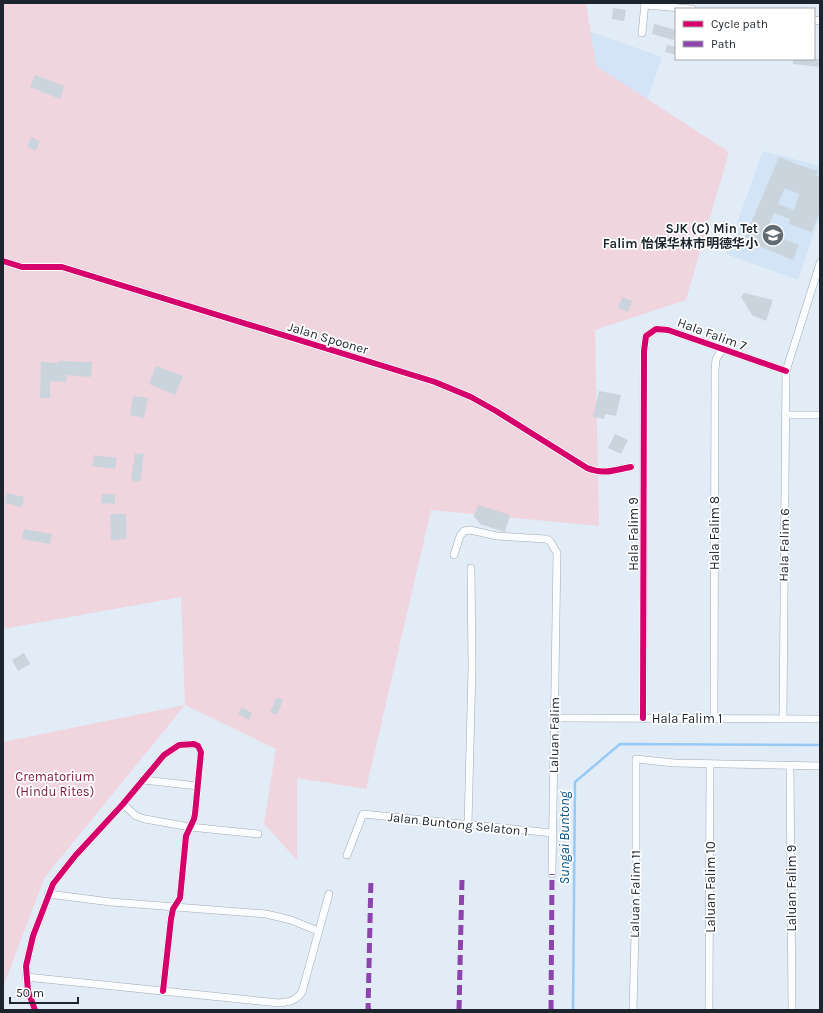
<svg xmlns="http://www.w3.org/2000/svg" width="823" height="1013" viewBox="0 0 823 1013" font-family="Karla,'Noto Sans SC',sans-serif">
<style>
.built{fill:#d2e4f5}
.green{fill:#f0d4de}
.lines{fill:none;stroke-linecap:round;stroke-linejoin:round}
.stream{stroke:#98c9f5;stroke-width:2.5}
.building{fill:#cad4dd;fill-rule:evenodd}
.minor-casing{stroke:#a1aab2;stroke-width:8}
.minor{stroke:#fafcfe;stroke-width:7}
.quiet{stroke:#8e44ad;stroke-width:5;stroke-dasharray:10 5;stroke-linecap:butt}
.cycleway-casing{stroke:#fff;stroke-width:8}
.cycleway{stroke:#d6006c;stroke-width:6}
.labels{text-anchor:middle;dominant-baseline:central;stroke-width:3.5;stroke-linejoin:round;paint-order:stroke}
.poi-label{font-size:13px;font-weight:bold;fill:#1c252d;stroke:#fff;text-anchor:end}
.street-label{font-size:13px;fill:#1c252d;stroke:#fff}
.park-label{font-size:13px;fill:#7c1737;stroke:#fff}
.water-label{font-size:14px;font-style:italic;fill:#004f83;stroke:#fff}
</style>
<rect width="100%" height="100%" fill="#e1ecf6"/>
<!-- built -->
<g class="built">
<path d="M520 7 662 57 645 105Z"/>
<path d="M763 151 820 166V215L798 280 726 254Z"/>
</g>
<!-- green -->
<path class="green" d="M3 3H586L596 66 729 152 686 300 595 330 599 526 431 510 366 789 297 778V860L264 824 276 749 185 705 45 877 3 987V742L185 705 181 597 3 629Z"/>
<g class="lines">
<!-- stream -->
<path class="stream" d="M573 1010 575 782 620 744 820 745"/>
</g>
<!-- building -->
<g class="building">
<path d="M613 8 626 10 624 21 612 19Z"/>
<path d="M654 24 676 30 674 40 652 34Z"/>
<path d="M667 45 676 47V55L665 52Z"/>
<path d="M793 59H820V67L793 64Z"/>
<path d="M35 75 64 86 60 99 30 87Z"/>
<path d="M32 137 40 142 35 151 27 146Z"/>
<path d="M779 157 799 165 818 171 816 176 820 177V210L812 232 789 224 790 219 774 213 768 227 772 229 770 234 799 245 793 260 759 246 758 249 743 242ZM785 188 799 194 794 210 778 204Z"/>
<path d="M744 293 773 300 766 321 752 315 741 297Z"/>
<path d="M622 297 632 301 628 312 618 308Z"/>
<path d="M58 361 92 362 91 377 67 375 66 382 50 381V398H40L41 362 58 363Z"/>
<path d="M156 366 183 376 175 395 149 384Z"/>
<path d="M599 391 621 395 616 416 605 414 604 419 593 417Z"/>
<path d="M133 396 148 398 144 418 130 415Z"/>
<path d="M615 434 628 440 621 454 608 448Z"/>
<path d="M135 453 144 454 140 482 131 480Z"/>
<path d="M94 455 117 458 115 469 92 466Z"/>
<path d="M7 493 24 497 22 507 5 503Z"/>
<path d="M102 494H115V504L101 503Z"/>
<path d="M478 505 510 515 505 532 480 524 474 516Z"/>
<path d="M110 514H126V539L111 540Z"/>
<path d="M24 529 52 534 50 544 22 539Z"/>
<path d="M24 653 30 664 18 671 12 660Z"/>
<path d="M277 697 283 700 277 715 270 712Z"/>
<path d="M242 707 252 713 249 720 238 714Z"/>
</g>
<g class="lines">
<!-- minor casing -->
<g class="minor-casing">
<g id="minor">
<path d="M645 5 692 9"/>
<path d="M814 20 820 21"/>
<path d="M642 33 645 3"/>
<path d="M3 261 22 267H62L435 382 471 397 496 411 587 468C604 475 614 470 631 467"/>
<path d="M785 415H820"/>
<path d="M454 555 460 536 464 531 470 530 497 536 546 539 550 541 557 553 552 874"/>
<path d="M555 718 820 719"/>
<path d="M643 718 644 351 646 336 656 329 668 330 786 371"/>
<path d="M714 718 715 370 716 359 722 350"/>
<path d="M783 718 786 371 820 263"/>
<path d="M790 765 792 1010"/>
<path d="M143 780 198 786"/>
<path d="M123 804 136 816 145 819 190 827 258 834"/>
<path d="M468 825 472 667 471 568"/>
<path d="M347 855 363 814 553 833"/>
<path d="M48 894 111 902 266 914 291 920 318 931"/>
<path d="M26 977 279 1003C289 1002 296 1001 302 992L329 894"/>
<path d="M35 1010 28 991 26 966 33 936 53 884 75 856 123 804 164 755 179 745 194 744 198 746 201 752 195 814 194 819 186 836 180 898 173 909 171 919 163 991"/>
<path d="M633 1010 636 895V759L674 763 820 766"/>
<path d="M709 1010 710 764"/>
</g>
</g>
<!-- minor -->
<use href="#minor" class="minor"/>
<!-- quiet -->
<g class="quiet">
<path d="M371 1010H368L371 878"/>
<path d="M459 1010 462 879"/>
<path d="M551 1010 552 874"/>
</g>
<!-- cycleway casing -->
<g class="cycleway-casing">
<g id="cycleway">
<path d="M3 261 22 267H62L435 382 471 397 496 411 587 468C604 475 614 470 631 467"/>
<path d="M643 718 644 351 646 336 656 329 668 330 786 371"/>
<path d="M35 1010 28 991 26 966 33 936 53 884 75 856 123 804 164 755 179 745 194 744 198 746 201 752 195 814 194 819 186 836 180 898 173 909 171 919 163 991"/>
</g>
</g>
<!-- cycleway -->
<use href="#cycleway" class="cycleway"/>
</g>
<!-- icons -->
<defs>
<g id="school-disc" transform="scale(1.15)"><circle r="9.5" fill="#616b73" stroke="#fff"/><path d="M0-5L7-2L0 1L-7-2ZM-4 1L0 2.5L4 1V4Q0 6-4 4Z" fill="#fff"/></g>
</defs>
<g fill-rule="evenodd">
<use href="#school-disc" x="773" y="235"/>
</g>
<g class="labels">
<!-- poi labels -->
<g class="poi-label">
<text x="758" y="228">SJK (C) Min Tet<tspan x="758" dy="15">Falim 怡保华林市明德华小</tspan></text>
</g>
<!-- street labels -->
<g class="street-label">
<text transform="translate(712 334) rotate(20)">Hala Falim 7</text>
<text transform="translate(328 338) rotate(17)">Jalan Spooner</text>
<text transform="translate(714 533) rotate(-90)">Hala Falim 8</text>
<text transform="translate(633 534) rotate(-90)">Hala Falim 9</text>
<text transform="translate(784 545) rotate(-89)">Hala Falim 6</text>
<text x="687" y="718">Hala Falim 1</text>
<text transform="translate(554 735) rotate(-89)">Laluan Falim</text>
<text transform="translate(458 824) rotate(6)">Jalan Buntong Selaton 1</text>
<text transform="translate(710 887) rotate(-90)">Laluan Falim 10</text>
<text transform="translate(791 888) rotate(-90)">Laluan Falim 9</text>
<text transform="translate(635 894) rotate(-89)">Laluan Falim 11</text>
</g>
<!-- park labels -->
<g class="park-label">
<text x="55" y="776">Crematorium<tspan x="55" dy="15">(Hindu Rites)</tspan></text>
</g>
<!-- water labels -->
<g class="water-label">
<text transform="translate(564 838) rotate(-90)">Sungai Buntong</text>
</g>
</g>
<!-- border -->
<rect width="823" height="1013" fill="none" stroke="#1c252d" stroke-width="8"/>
<!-- legend -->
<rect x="675" y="8" width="140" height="52" fill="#ffffff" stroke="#a4a8ab"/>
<rect x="683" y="21" width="20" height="6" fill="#d6006c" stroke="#a4a8ab"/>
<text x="711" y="28" font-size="12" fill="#1c252d">Cycle path</text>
<rect x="683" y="41" width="20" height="6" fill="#8e44ad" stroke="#a4a8ab"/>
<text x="711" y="48" font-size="12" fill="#1c252d">Path</text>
<!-- scale -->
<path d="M10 997v6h68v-6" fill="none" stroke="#1c252d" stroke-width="2"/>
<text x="16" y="997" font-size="12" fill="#1c252d" stroke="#ffffff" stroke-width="3" paint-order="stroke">50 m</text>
</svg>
